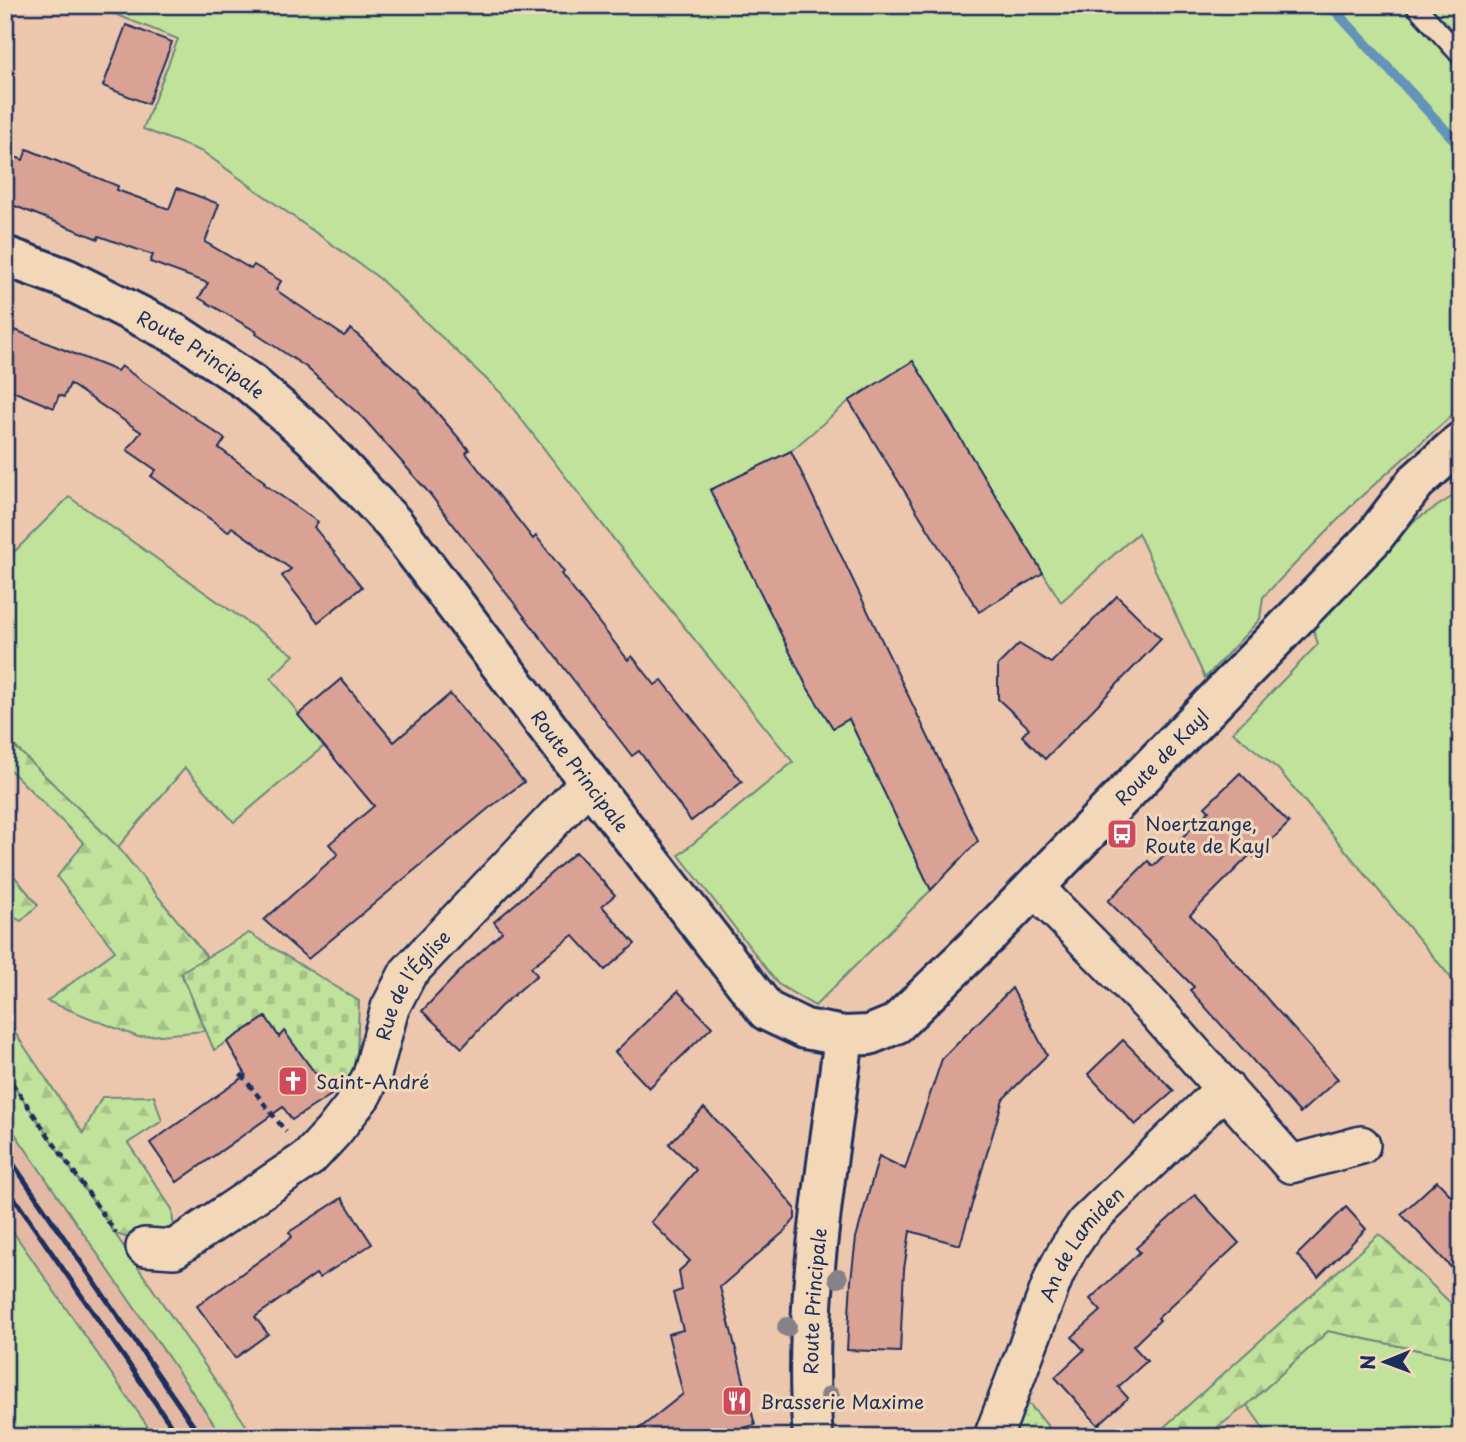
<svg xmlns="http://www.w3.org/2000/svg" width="1466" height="1442" viewBox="0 0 1466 1442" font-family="'Playpen Sans',sans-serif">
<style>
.built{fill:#e3b9a5}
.grass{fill:#c1e29b;stroke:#6e887c;stroke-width:2}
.forest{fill:url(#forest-firs);stroke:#6e887c;stroke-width:2}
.cemetery{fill:url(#cemetery-stones);stroke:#6e887c;stroke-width:2}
.park{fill:url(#park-dots);stroke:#6e887c;stroke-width:2}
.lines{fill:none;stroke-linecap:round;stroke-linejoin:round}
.stream{stroke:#6393b9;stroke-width:10}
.building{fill:#daa295;stroke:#1b2f5e;stroke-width:2}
.service-casing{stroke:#1b2f5e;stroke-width:23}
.minor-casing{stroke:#1b2f5e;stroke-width:42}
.secondary-casing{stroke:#1b2f5e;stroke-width:44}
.path{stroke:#1b2f5e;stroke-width:4.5;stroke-dasharray:7 5;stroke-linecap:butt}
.service{stroke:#f3d7b9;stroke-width:18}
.minor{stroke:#f3d7b9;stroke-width:37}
.secondary{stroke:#f3d7b9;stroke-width:38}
.rail{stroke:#1b2f5e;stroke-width:5}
.tree{fill:#878287}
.labels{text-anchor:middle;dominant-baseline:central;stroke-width:6;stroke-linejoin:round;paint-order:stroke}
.street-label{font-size:19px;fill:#1b2f5e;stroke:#f3d7b9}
.poi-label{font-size:19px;fill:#1b2f5e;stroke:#f3d7b9;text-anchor:start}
</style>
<defs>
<pattern id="forest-firs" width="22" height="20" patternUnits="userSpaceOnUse" patternTransform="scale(1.75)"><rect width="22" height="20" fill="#c1e29b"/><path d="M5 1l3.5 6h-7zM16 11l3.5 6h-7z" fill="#a5c288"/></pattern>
<pattern id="cemetery-stones" width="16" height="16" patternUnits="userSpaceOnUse" patternTransform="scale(1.75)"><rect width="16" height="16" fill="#c1e29b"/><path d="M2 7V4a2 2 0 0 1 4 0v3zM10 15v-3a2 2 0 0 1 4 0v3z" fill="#a5c288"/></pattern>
<pattern id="park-dots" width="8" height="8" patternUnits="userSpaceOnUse" patternTransform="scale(1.75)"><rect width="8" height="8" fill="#c1e29b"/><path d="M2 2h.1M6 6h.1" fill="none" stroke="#a5c288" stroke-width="1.8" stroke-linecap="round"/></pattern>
</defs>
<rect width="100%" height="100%" fill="#ecc7ae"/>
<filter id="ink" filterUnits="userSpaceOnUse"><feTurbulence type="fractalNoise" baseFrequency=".0143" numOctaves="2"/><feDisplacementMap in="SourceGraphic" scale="14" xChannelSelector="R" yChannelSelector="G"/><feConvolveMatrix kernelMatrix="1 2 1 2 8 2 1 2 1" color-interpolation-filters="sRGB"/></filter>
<g filter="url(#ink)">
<!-- built -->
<path class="built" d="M5 1119 223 1437H155L5 1220Z"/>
<!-- grass -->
<g class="grass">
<path d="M92 5H1461V407L1355 502 1263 597 1260 619 1205 678 1138 533 1061 602 913 362 849 401 791 451 711 490 807 687 833 728 849 719 931 890 815 1006 778 984 679 855 793 762 616 542 501 393 379 278 203 152 143 129 178 39Z"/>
<path d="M1461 491V990L1278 769 1233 732 1318 644 1313 629 1414 521Z"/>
<path d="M69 497 294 655 271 678 324 746 234 822 185 768 118 847 5 737V561Z"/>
<path d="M5 1073 254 1437H223L5 1119Z"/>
<path d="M5 1220 155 1437H5Z"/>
<path d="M1328 1331 1461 1359V1437H1264V1429L1247 1405Z"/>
</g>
<!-- forest -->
<g class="forest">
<path d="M5 737 118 847 207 957 181 973 205 1031 138 1037 47 1001 115 951 57 877 84 843 5 765Z"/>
<path d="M5 865 38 905 21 921 5 912Z"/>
<path d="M5 1018 83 1133 102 1097 154 1096 162 1121 128 1143 172 1209 174 1236 143 1243 116 1234 5 1073Z"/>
<path d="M1379 1234 1461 1313V1359L1328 1331 1247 1405 1205 1437H1153Z"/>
</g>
<!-- cemetery -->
<path class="cemetery" d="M249 933 359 1001 357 1056 353 1074 331 1095 285 1032 279 1037 266 1017 214 1050 181 972Z"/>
<!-- park -->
<path class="park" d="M1026 1400 1057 1437H1012Z"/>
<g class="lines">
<!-- stream -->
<path class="stream" d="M1330 5 1461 147"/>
</g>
<!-- building -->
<g class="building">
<path d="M126 25 172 42 148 104 103 86Z"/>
<path d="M27 149 118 186 117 190 169 209 177 188 219 204 205 242 251 269 254 265 281 281 276 290 344 336 351 329 418 390 469 450 466 453 533 539 536 536 564 572 561 574 628 660 632 656 655 685 662 680 742 782 691 821 639 751 632 756 429 493 364 419 336 394 306 367 256 334 257 332 199 298 208 283 150 262 153 255 99 236 98 239 5 202V153L23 160Z"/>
<path d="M5 326 117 371 121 366 225 439 219 448 265 482 264 484 318 522 314 527 362 587 318 622 282 576 291 569 232 527 228 532 151 476 156 470 127 450 141 432 70 384 64 397 59 395 54 408 5 388Z"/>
<path d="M913 361 1043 573 979 612 849 401Z"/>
<path d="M791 451 978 841 931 890 849 719 833 728 807 687 710 490Z"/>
<path d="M1117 596 1161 639 1045 759 1022 736 1029 728 998 699V665L1019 644 1051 663Z"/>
<path d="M341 679 394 742 450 694 524 782 489 808 308 959 264 920 338 854 329 844 374 806 298 715Z"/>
<path d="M1240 773 1289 823 1254 857 1251 854 1190 915 1217 942 1338 1079 1300 1113 1190 990 1194 987 1108 901 1148 861 1153 866 1209 811 1205 807Z"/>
<path d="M576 852 615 895 602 906 635 944 605 970 573 935 531 967 537 975 500 1007 462 1048 422 1011 464 967 502 932 494 922Z"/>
<path d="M1012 988 1047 1055 1003 1099 960 1245 910 1231 904 1269 900 1352 847 1350 851 1280 856 1238 879 1156 905 1169 942 1059Z"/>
<path d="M678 991 712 1027 649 1088 615 1052Z"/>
<path d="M266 1017 279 1037 284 1031 331 1095 292 1120 283 1107 177 1182 150 1143 246 1075 227 1042Z"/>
<path d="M1123 1040 1174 1091 1135 1125 1088 1074Z"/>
<path d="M704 1108 746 1150 795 1208V1219L785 1231 720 1287 755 1425 707 1437H629L683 1394 668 1334 683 1330 673 1293 682 1290 679 1271 690 1261 651 1222 696 1170 669 1144Z"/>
<path d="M1437 1181 1461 1206V1278L1401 1214Z"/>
<path d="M1195 1195 1239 1243 1158 1318 1160 1320 1133 1346 1147 1361 1118 1387 1128 1398 1098 1425 1055 1377 1084 1350 1072 1337 1101 1311 1090 1299 1140 1252 1136 1248Z"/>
<path d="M342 1198 372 1244 319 1278 316 1274 255 1317 268 1334 235 1358 197 1306 292 1237 289 1232Z"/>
<path d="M1346 1207 1366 1229 1318 1277 1297 1255Z"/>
</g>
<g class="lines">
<!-- service casing -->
<g class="service-casing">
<path id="service" d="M1415 5 1461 56"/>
</g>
<!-- minor casing -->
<g class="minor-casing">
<g id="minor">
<path d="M1034 887 1155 1010 1291 1164 1361 1145"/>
<path id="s1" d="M145 1247 174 1249 309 1158 333 1132 362 1095 372 1075 390 1008 408 973 589 782"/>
<path id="s2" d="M993 1437 1055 1274 1068 1249 1086 1223 1225 1088"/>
</g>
</g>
<!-- secondary casing -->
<g class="secondary-casing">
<g id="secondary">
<path id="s3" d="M5 256 65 278 178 335 250 383 313 437 394 524 589 782 767 1011 805 1029 844 1036 869 1035 896 1024 988 935 1374 537 1416 482 1461 442"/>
<path id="s4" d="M813 1437C801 1307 828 1166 844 1036"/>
</g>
</g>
<!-- path -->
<g class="path">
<path d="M5 1073 116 1233"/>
<path d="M241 1074 286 1132"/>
</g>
<!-- service -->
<use href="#service" class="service"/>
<!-- minor -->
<use href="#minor" class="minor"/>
<!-- secondary -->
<use href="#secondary" class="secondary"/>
<!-- rail -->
<g class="rail">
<path d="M5 1152 201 1437"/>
<path d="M5 1185 179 1437"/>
</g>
</g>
<!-- trees -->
<g class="tree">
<circle cx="838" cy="1278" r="10"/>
<circle cx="787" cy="1327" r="10"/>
<circle cx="830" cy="1396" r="10"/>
</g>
</g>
<!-- icons -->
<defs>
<g id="bus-square" transform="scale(1.575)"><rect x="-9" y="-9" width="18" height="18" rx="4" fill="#d1495b" stroke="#f3d7b9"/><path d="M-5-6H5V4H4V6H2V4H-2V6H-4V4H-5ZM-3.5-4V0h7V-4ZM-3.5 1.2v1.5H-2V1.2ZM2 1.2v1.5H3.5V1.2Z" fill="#fff"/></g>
<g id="church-square" transform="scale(1.575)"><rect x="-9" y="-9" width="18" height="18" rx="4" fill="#d1495b" stroke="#f3d7b9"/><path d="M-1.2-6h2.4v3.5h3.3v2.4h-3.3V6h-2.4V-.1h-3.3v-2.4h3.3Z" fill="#fff"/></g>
<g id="restaurant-square" transform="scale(1.575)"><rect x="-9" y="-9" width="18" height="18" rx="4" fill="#d1495b" stroke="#f3d7b9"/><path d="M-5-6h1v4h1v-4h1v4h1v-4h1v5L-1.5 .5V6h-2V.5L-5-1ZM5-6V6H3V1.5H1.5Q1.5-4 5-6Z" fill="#fff"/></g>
</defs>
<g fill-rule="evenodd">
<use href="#bus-square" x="1122" y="834"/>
<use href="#church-square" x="293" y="1081"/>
<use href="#restaurant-square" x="737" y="1401"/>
</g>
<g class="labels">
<!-- street labels -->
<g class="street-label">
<text stroke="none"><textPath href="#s3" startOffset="220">Route Principale</textPath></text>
<text stroke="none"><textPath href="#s3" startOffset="1605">Route de Kayl</textPath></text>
<text stroke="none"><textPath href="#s3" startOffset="788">Route Principale</textPath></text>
<text stroke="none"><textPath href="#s1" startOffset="397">Rue de l'Église</textPath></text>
<text stroke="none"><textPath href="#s2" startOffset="214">An de Lamiden</textPath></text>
<text stroke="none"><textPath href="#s4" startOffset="136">Route Principale</textPath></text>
</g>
<!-- poi labels -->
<g class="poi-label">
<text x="1145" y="823">Noertzange,<tspan x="1145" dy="22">Route de Kayl</tspan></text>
<text x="316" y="1081">Saint-André</text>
<text x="760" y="1401">Brasserie Maxime</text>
</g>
</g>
<!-- margin -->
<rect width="1466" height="1442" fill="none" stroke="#f3d7b9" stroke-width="28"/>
<rect x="14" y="14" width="1438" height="1414" fill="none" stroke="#1b2f5e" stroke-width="2.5" filter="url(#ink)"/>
<!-- north arrow -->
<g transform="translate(1385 1362) rotate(269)" stroke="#f3d7b9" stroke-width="5" paint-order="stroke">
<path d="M0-5L12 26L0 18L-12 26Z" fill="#1b2f5e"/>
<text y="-10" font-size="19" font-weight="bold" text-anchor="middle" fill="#1b2f5e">N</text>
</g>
</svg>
